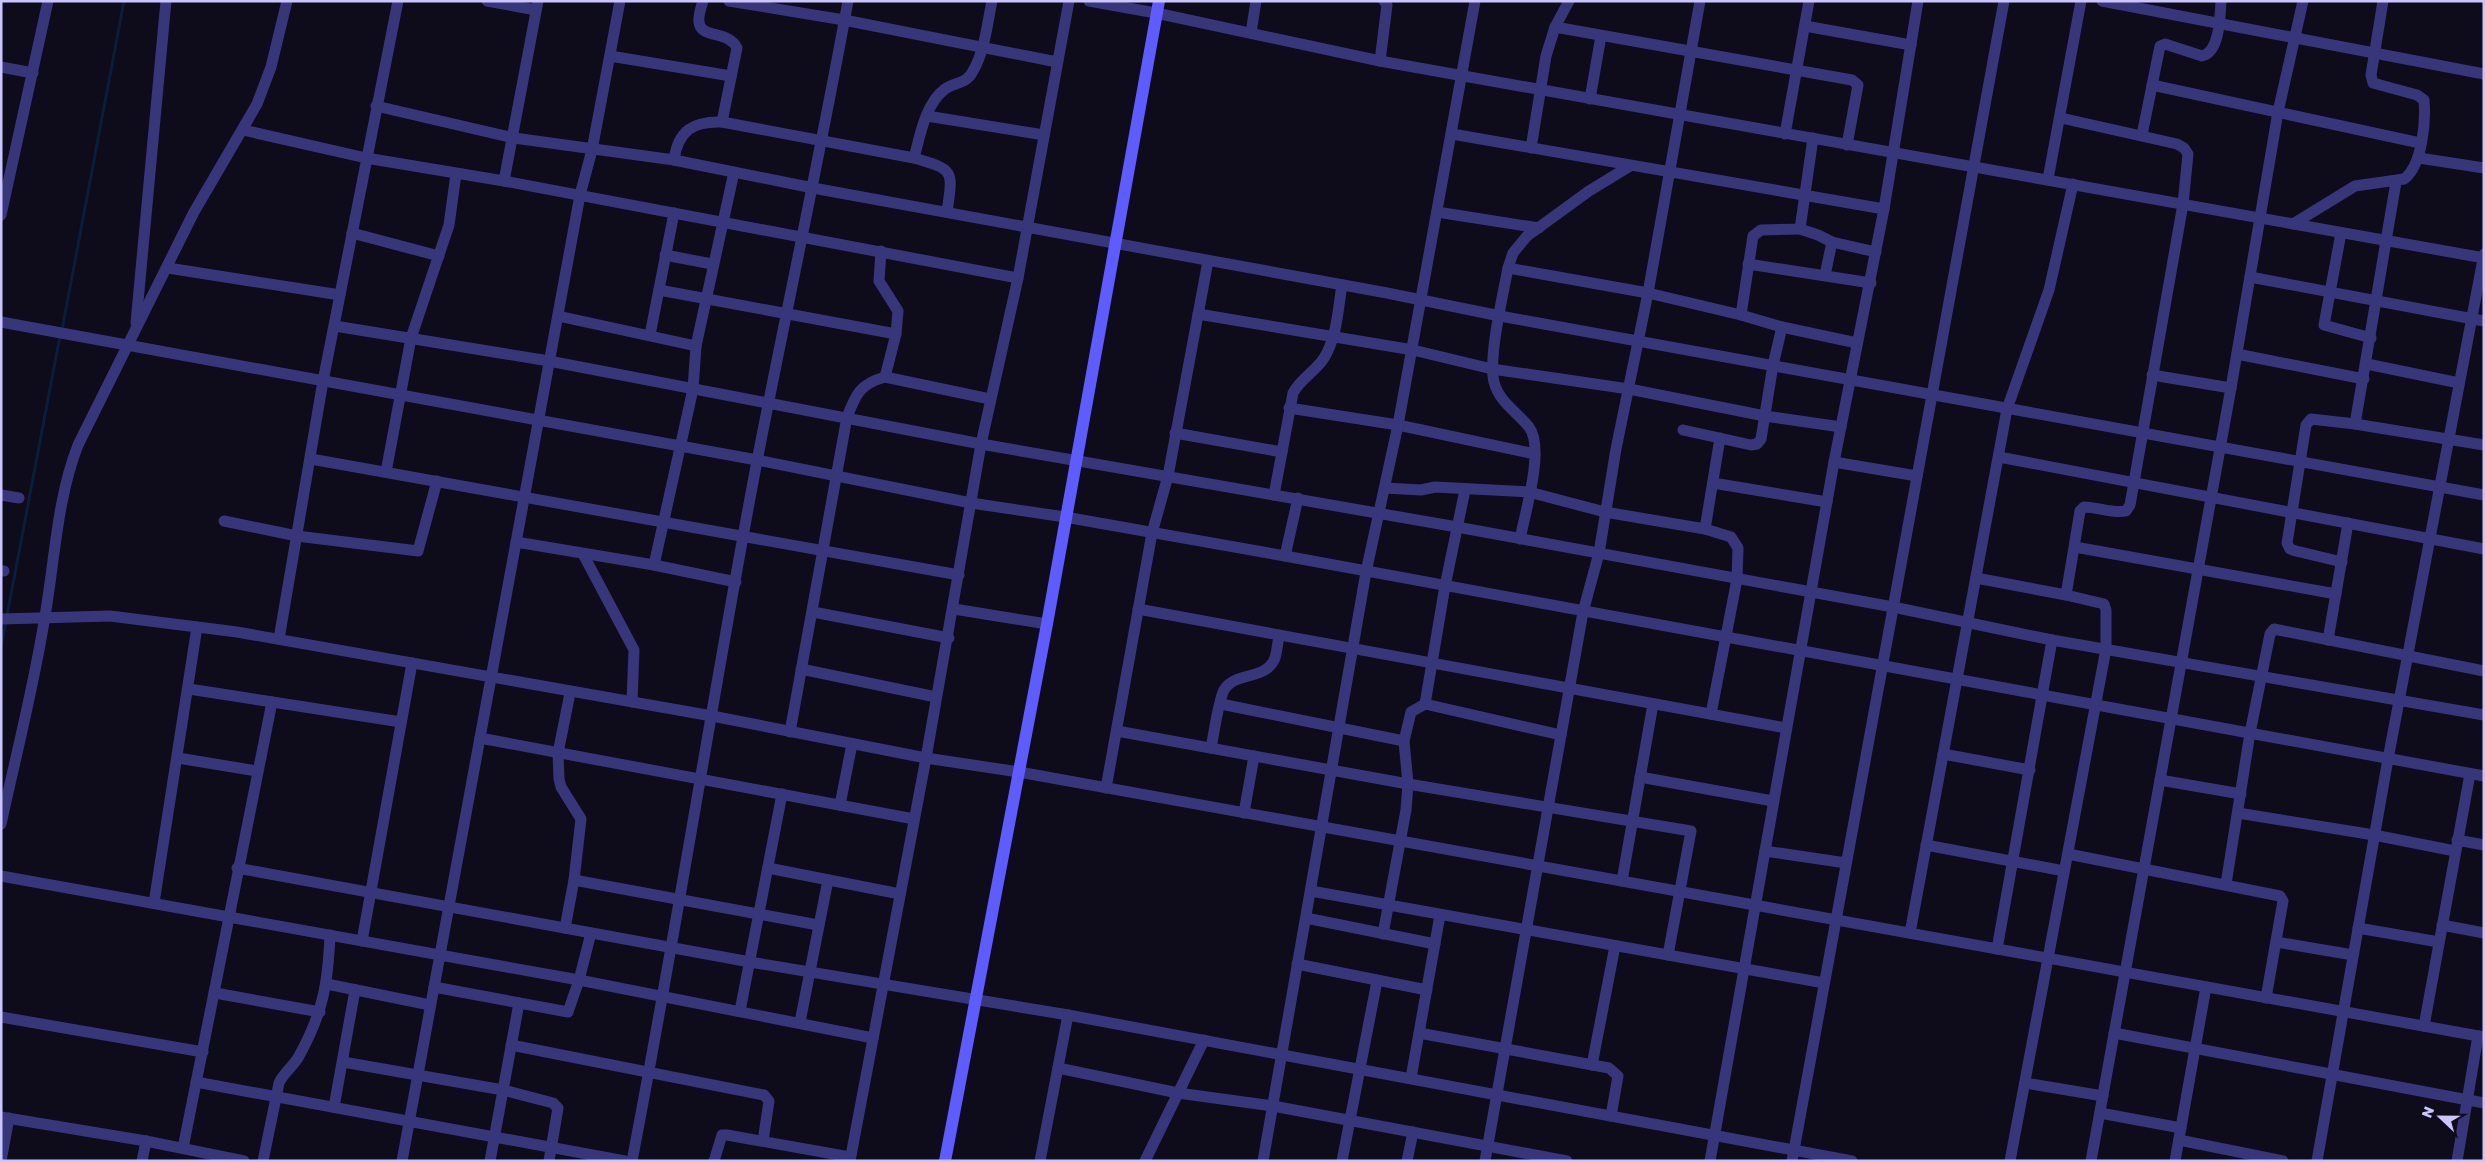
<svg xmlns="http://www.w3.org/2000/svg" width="2485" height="1162" viewBox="0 0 2485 1162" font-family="'Golos Text',sans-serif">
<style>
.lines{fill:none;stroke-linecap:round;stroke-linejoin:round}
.stream{stroke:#0a1d3b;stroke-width:3}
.street{stroke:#38367b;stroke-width:11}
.secondary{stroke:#5f5cff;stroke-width:12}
</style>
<rect width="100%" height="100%" fill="#0e0b1b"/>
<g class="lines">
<!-- stream -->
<g class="stream">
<path d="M62 330 124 1"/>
<path d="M1 647 60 336"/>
</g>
<!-- street -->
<g class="street">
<path d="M487 1 536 10"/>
<path d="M703 1C701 7 698 16 699 22 700 39 729 30 737 48L722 122"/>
<path d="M729 1 844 20 1057 62"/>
<path d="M1089 1 1156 13 1380 61 2484 258"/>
<path d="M2102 1 2484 74"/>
<path d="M1805 26 1911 45"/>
<path d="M1555 27 1852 80 1858 85 1847 145"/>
<path d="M1251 33 1256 1"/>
<path d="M610 56 731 76"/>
<path d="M1380 61 1387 5 1384 1"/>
<path d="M1 67 33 73"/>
<path d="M2152 85 2420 143"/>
<path d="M1590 99 1601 36"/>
<path d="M376 106 514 138 674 160 813 188 1387 293 1500 316 2484 495"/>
<path d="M927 116 1044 135"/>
<path d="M243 130 366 158 504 181 1018 278"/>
<path d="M1452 134 1884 209"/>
<path d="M1785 134 1809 1"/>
<path d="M2142 135 2160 46 2165 44 2202 56C2220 52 2220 16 2221 1"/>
<path d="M1531 148 1546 56 1555 27 1569 1"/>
<path d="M914 158C920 136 925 104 945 89 955 82 967 84 973 71 985 50 987 25 992 1"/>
<path d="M2419 158 2484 168"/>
<path d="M674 160C678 130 694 121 722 122L914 158C955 170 953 170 947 212"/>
<path d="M2048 179 2081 1"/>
<path d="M504 181 538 1"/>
<path d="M1437 212 1539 228"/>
<path d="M1 215 48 1"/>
<path d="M2293 224 2355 186 2404 179C2422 166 2426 122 2424 100L2417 95 2373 83 2371 75 2383 1"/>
<path d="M1800 229 1818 235 1832 242 1876 252"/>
<path d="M352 233 439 256"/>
<path d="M2341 233 2324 325 2371 338"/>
<path d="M881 251 879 281 898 311 896 334 885 377"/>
<path d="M665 255 712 264"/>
<path d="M1748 264 1871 283"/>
<path d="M168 268 340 295"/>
<path d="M1508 268 1648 293 1741 315 1782 327 1857 343"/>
<path d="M1825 275 1832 242"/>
<path d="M2250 277 2484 321"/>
<path d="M659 290 896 334"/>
<path d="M1198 314 1413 350 1492 369 1629 389 1765 416 1841 427"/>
<path d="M1741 315 1753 236 1761 230 1800 229 1813 138"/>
<path d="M558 316 696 346"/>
<path d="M1 322 757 460 971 503 1065 517 1285 556 2484 776"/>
<path d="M136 323 166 1"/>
<path d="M335 326 549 361 981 444 1457 527 1893 607 2052 640 2484 715"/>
<path d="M650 335 674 213"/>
<path d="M2237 354 2364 379"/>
<path d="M2367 364 2459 383"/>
<path d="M2152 375 2231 388"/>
<path d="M1289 408 1398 425 1535 454"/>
<path d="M2355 424 2396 182"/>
<path d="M1683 430 1751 445 1757 444 1761 439 1773 365 1782 327"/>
<path d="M1175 433 1282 452"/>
<path d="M1999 457 2484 549"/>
<path d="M311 459 959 575"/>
<path d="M1834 462 1917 476"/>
<path d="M386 472 411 338 449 225 456 174"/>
<path d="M1713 483 1827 502"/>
<path d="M1385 488 1421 490 1435 487 1529 492 1605 512 1705 529 1731 537 1738 548 1737 579 1711 714"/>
<path d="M1 495 19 498"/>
<path d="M1274 495 1293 393C1301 378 1316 371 1324 358 1337 337 1338 309 1342 285"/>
<path d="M224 521 297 536 418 551 437 481"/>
<path d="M1705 529 1720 438"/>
<path d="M1520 539C1525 513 1545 448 1529 427 1517 412 1499 402 1494 382 1488 358 1503 295 1508 268L1513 253 1527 236 1589 191 1630 166"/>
<path d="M516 542 654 565 736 582"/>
<path d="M2075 547 2336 594"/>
<path d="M583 554 634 650 632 702"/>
<path d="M1285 556 1298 498"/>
<path d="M2342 562 2296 551 2290 549 2287 543 2306 425 2311 419 2355 424 2484 445"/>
<path d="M654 565 693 389 696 346 734 172"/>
<path d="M1 571H4"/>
<path d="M1976 578 2066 595"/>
<path d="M954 609 1047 624"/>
<path d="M1138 609 1786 728"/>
<path d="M813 612 949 638"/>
<path d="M1 619 110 616 237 632 712 716 926 758 1019 772 2484 1037"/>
<path d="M279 639 323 381 398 1"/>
<path d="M2328 640 2348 523"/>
<path d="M801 669 936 697"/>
<path d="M189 689 401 722"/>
<path d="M1221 704 1404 741"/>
<path d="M1425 704 1445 586 1465 490"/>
<path d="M1117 731 1408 784 1691 831 1668 955"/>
<path d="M790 732 847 417C856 394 860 384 885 377L990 399"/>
<path d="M480 738 914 819"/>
<path d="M1211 748C1214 734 1218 702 1224 690 1235 671 1266 681 1275 658 1277 651 1278 642 1279 635"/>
<path d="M1943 754 2030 770"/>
<path d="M178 758 257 771"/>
<path d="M1640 777 1773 801"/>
<path d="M2160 780 2241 794"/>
<path d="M1106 788 1152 533 1168 476 1208 261"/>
<path d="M840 805 852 744"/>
<path d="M1244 813 1254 756"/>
<path d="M2238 813 2374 835 2455 851"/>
<path d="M1 824C16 755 34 686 45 616 55 558 57 499 78 445L194 212 257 104 271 67 287 1"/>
<path d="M2457 840 2484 845"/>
<path d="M1926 845 2064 871"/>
<path d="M1765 851 1846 863"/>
<path d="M2068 854 2280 896 2283 901 2266 998"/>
<path d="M237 868 750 962 1068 1015 1852 1161"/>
<path d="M768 868 900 894"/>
<path d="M1 876 579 980 873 1038"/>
<path d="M574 880 818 925"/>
<path d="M1622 881 1653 704"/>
<path d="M2226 884 2250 733 2270 634 2274 629 2484 671"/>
<path d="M1311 891 1824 983"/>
<path d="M154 903 197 627"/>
<path d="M1306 918 1435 944"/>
<path d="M2442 925 2484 933"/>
<path d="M565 928 574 880 581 819 561 787 559 779 558 753 570 693"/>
<path d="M2358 928 2439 942"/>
<path d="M1910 933 2007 409 2049 290 2073 184"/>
<path d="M1383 934 1406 810 1408 784 1404 741 1411 712 1425 704 1561 735"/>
<path d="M362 941 412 663"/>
<path d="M2276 942 2353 955"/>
<path d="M1997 949 2052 640"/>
<path d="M1297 964 1427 990"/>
<path d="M327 984 430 1005"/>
<path d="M434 987 568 1012 579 980 591 933"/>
<path d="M215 993 320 1012"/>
<path d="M740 1011 782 794"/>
<path d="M1 1017 203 1052"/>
<path d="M800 1022 828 880"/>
<path d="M2424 1026 2470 774"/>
<path d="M1419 1033 1609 1068 1618 1076 1611 1116"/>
<path d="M2114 1033 2484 1103"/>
<path d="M511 1045 764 1095 769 1101 763 1141"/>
<path d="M343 1062 503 1090 553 1103 558 1108 549 1161"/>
<path d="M1592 1065 1615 946"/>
<path d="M1058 1068 1178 1093 1273 1106 1567 1161"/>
<path d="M1411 1078 1440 915"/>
<path d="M196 1082 625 1161"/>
<path d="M2025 1083 2103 1096"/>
<path d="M334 1107 355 990"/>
<path d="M2100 1113 2181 1128"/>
<path d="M1 1117 146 1141 244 1161"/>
<path d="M2179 1140 2283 1161"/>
<path d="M183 1148 272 702"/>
<path d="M1 1161 9 1118"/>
<path d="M142 1161 146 1141"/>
<path d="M263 1161 279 1083C284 1072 294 1066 299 1056 323 1013 328 983 330 935"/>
<path d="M402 1161 580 195 592 150 620 1"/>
<path d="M490 1161 519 1003"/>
<path d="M632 1161C677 928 713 693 757 461 787 307 820 155 848 1"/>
<path d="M714 1161 722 1135H727L850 1157"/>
<path d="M850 1161 926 758 981 444 1018 278 1069 1"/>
<path d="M1040 1161 1068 1015"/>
<path d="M1145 1161 1204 1040"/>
<path d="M1263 1161 1366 572 1398 425 1475 1"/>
<path d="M1342 1161 1377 981"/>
<path d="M1407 1161 1413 1132"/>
<path d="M1485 1161 1583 612 1599 553 1616 449 1648 293 1700 1"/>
<path d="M1710 1161 1834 462 1884 209 1918 1"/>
<path d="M1792 1161 2004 1"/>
<path d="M2010 1161 2106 649V610L2104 604 2066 595 2080 511 2084 507C2098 507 2113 514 2126 511L2130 505 2183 204 2188 154 2184 148 2177 144 2061 118"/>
<path d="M2091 1161 2231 388 2278 112 2303 1"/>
<path d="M2175 1161 2206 987"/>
<path d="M2317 1161 2388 759 2484 254"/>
<path d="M2457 1161 2478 1036"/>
</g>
<!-- secondary -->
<path class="secondary" d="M945 1161 1047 624 1159 1"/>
</g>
<!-- border -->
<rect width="2485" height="1162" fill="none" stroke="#cbc5ff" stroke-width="5"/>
<!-- north arrow -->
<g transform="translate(2440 1117) rotate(292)" stroke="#0e0b1b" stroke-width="4" paint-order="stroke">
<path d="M0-4L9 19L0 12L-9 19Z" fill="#cbc5ff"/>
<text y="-8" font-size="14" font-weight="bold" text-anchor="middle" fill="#cbc5ff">N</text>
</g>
</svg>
